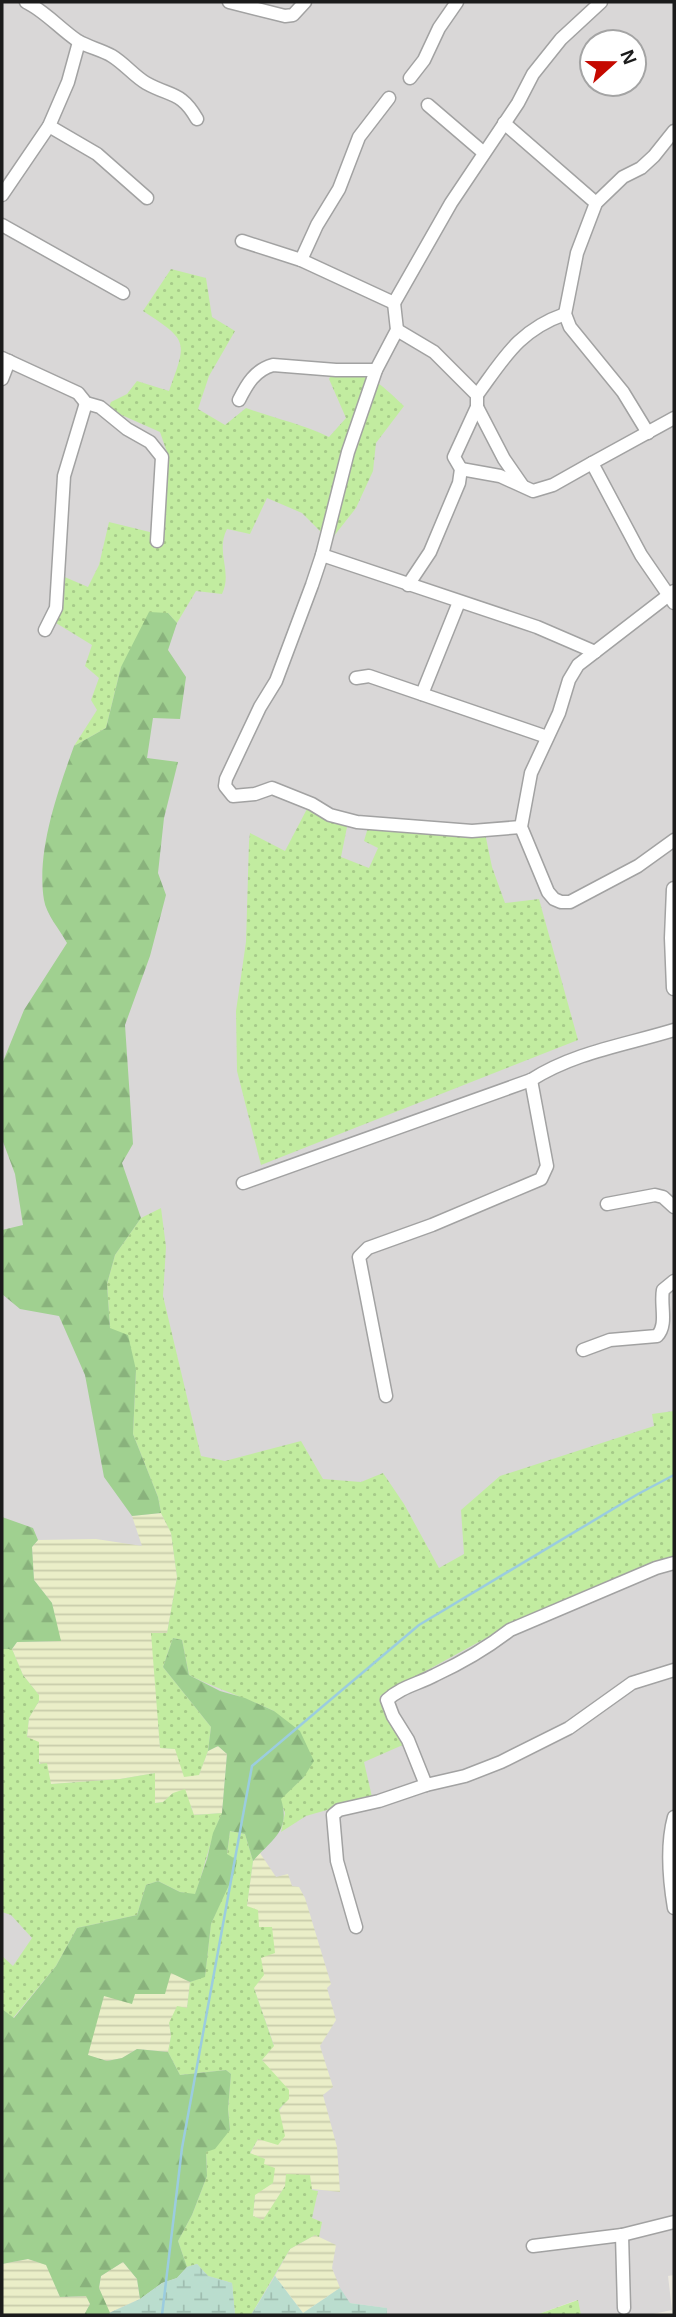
<svg xmlns="http://www.w3.org/2000/svg" width="676" height="2317" viewBox="0 0 676 2317" font-family="Arial,sans-serif">
<style>
.residential{fill:#d9d7d7;fill-rule:evenodd}
.farmland{fill:url(#farmland-rules)}
.grass{fill:url(#grass-dots)}
.forest{fill:url(#forest-firs)}
.wetland{fill:url(#wetland-marsh)}
.lines{fill:none;stroke-linecap:round;stroke-linejoin:round}
.stream{stroke:#9bccdf;stroke-width:2.5}
.minor-casing{stroke:#a2a2a2;stroke-width:15}
.tertiary-casing{stroke:#a2a2a2;stroke-width:17}
.minor{stroke:#fff;stroke-width:12}
.tertiary{stroke:#fff;stroke-width:14}
</style>
<defs>
<pattern id="farmland-rules" width="6" height="5" patternUnits="userSpaceOnUse" patternTransform="scale(1.75)"><rect width="6" height="5" fill="#eaeec8"/><path d="M0 2.5h6" fill="none" stroke="#c8ccab"/></pattern>
<pattern id="grass-dots" width="8" height="8" patternUnits="userSpaceOnUse" patternTransform="scale(1.75)"><rect width="8" height="8" fill="#c2eca0"/><path d="M2 2h.1M6 6h.1" fill="none" stroke="#a6ca89" stroke-width="1.8" stroke-linecap="round"/></pattern>
<pattern id="forest-firs" width="22" height="20" patternUnits="userSpaceOnUse" patternTransform="scale(1.75)"><rect width="22" height="20" fill="#a0d090"/><path d="M5 1l3.5 6h-7zM16 11l3.5 6h-7z" fill="#89b27c"/></pattern>
<pattern id="wetland-marsh" width="20" height="14" patternUnits="userSpaceOnUse" patternTransform="scale(1.75)"><rect width="20" height="14" fill="#baddce"/><path d="M1 5h8M5 5V1M11 12h8M15 12V8" fill="none" stroke="#9fbdb0"/></pattern>
</defs>
<rect width="100%" height="100%" fill="#ede9df"/>
<!-- residential -->
<path class="residential" d="M2 2H674V2275L668 2276 672 2310 648 2315H581L577 2300 536 2315H387L386 2308 350 2303 275 2277 251 2315H235L234 2313 140 2299 110 2313 111 2315H2ZM592 42H634V84H592Z"/>
<!-- farmland -->
<g class="farmland">
<path d="M161 1513 171 1533 177 1577 167 1633H152L160 1748 175 1749 199 1775 208 1751 218 1746 227 1754 222 1813 193 1815 192 1807 173 1793 163 1802 155 1803V1773L120 1779 51 1784 27 1738 29 1718 39 1701V1695L23 1675 12 1649 17 1642 60 1641 52 1603 34 1580 32 1547 38 1540 96 1539 142 1546 132 1516Z"/>
<path d="M260 1853 276 1877 288 1874 292 1886 299 1887 305 1898 331 1984 327 1988 336 2020 320 2046 333 2087 323 2095 337 2147 340 2192 285 2186 263 2221 253 2216 255 2194 273 2183 264 2164V2159L250 2154 258 2139 288 2099 262 2060 274 2045 254 1988 261 1957 272 1927H259L247 1906 253 1861Z"/>
<path d="M171 1972 190 1982 187 2008 169 2023 171 2036 168 2052 137 2049 122 2058 107 2061 87 2055 104 1995 135 1994Z"/>
<path d="M315 2235 336 2245 332 2268 340 2288 303 2313 275 2276 290 2249Z"/>
<path d="M28 2259 47 2265 60 2297 87 2296 90 2304 84 2315H2V2264Z"/>
<path d="M123 2262 137 2279 140 2299 109 2313 99 2288 101 2276Z"/>
</g>
<!-- grass -->
<g class="grass">
<path d="M171 269 206 278 212 317 235 331 209 376 198 409 225 425 246 408C273 418 302 424 329 437L346 418 329 379 332 372C371 372 377 381 404 406L376 443 373 471 356 508 330 541 302 513 267 498 250 534 227 529C215 553 233 571 222 594L196 591 177 623 168 613 121 667 106 728 74 746 97 710 91 700 99 678 85 666 92 645 56 623 60 599V575L88 587 99 565 109 522 162 535 169 458 160 432 108 409 111 402 127 394 137 381 169 391C187 341 189 341 143 311Z"/>
<path d="M308 807 349 817 341 857 369 868 378 848 364 841 369 824 485 833 492 867 505 903 539 899 578 1040 261 1165 237 1071 236 1011 246 942 249 842 250 833 285 851Z"/>
<path d="M161 1208 166 1247 163 1296 201 1456 225 1461 301 1441 323 1479 361 1482 383 1473 404 1504 439 1568 464 1554 461 1510 500 1476 654 1426 652 1414 674 1411V1558L603 1583 488 1637 380 1696 387 1717 405 1744 364 1762 372 1797 306 1816 281 1832 285 1813 280 1799 304 1777 274 1711C246 1698 217 1689 189 1675L182 1640 173 1638 163 1667 211 1727 208 1751 199 1775 184 1777 175 1749 160 1748 151 1633H167L177 1577 171 1533 161 1513 158 1497 133 1434 136 1370 110 1328 107 1284 115 1255 141 1218Z"/>
<path d="M2 1649H12L23 1675 39 1695V1701L29 1718 27 1737 39 1742V1764L47 1763 51 1784 120 1779 155 1773V1803L163 1802 173 1793 185 1789 194 1815 222 1813C210 1839 205 1867 195 1895L180 1892 158 1881 146 1885 137 1915 77 1928 56 1966 13 2018 2 2009V1956L13 1966 32 1938 11 1915 2 1912Z"/>
<path d="M230 1831 245 1834 253 1861 247 1906 258 1910 259 1927H272L275 1953 261 1958 264 1975 254 1988 274 2046 262 2060 289 2090V2099L279 2109 285 2136 278 2145 258 2139 250 2153 265 2159 264 2164 275 2168 273 2183 255 2195 253 2216 263 2220 285 2186 286 2174 310 2175 312 2190 318 2191 312 2218 322 2222 319 2237 315 2235 290 2249 251 2315H235L232 2283 208 2276 197 2264 187 2267 178 2241 192 2215 207 2176 206 2152 230 2130 228 2109 231 2074 226 2070 180 2075 168 2052 171 2036 169 2023 177 2006 187 2008 190 1982 205 1976 211 1924 221 1901Z"/>
<path d="M578 2300 581 2315H536Z"/>
</g>
<!-- forest -->
<g class="forest">
<path d="M149 612 168 613 177 623 168 650 186 677 180 719 153 718 147 758 178 762 164 818 158 873 166 895 150 956 125 1025 133 1144 122 1163 141 1218 115 1255 107 1284 110 1328 128 1335 136 1370 133 1434 158 1497 161 1513 132 1516 104 1477 85 1375 59 1316 20 1309 2 1294V1230L23 1225 15 1174 2 1139V1064L24 1010 67 943C60 930 46 914 44 900 36 851 58 791 74 746L106 728 121 667Z"/>
<path d="M2 1517 33 1528 38 1540 32 1547 34 1580 52 1603 61 1641 17 1642 12 1649H2Z"/>
<path d="M173 1638 182 1640 189 1675 220 1691 245 1698 274 1711 300 1731 314 1761 304 1777 281 1799C291 1831 272 1839 253 1861L245 1834 230 1831 227 1854 237 1860 235 1872 211 1924 205 1977 190 1982 171 1973 165 1994H135L132 2004 104 1996 88 2055 107 2061 122 2058 137 2049 168 2052 180 2075 226 2070 231 2074 228 2109 230 2130 215 2149 206 2152 207 2176 192 2215 178 2241 187 2267 177 2278 162 2283 140 2299 137 2279 123 2262 101 2276 99 2288 111 2315H84L90 2304 86 2296 60 2297 46 2265 28 2259 2 2264V2009L14 2018 56 1966 77 1928 137 1915 146 1885 158 1881 180 1892 195 1894 207 1859 213 1833 222 1813 227 1754 218 1746 208 1751 211 1727 163 1667Z"/>
</g>
<!-- wetland -->
<g class="wetland">
<path d="M197 2264 208 2276 232 2283 235 2315H111L109 2313 140 2299 162 2283 177 2278 187 2267Z"/>
<path d="M275 2276 303 2313 340 2288 350 2303 387 2308V2315H251Z"/>
</g>
<g class="lines">
<!-- stream -->
<path class="stream" d="M162 2315 182 2148 252 1766 419 1625 638 1494 674 1475"/>
<!-- minor casing -->
<g class="minor-casing">
<g id="minor">
<path d="M26 2C45 11 60 29 78 41 88 47 102 50 112 56 125 64 134 76 146 83 171 97 181 91 197 119"/>
<path d="M229 2 285 16 293 15 305 2"/>
<path d="M410 78 424 60 439 28 457 2"/>
<path d="M428 105 484 153"/>
<path d="M504 123 596 203"/>
<path d="M49 126 97 154 147 198"/>
<path d="M2 195 49 126 68 82 79 42"/>
<path d="M2 225 123 293"/>
<path d="M242 241 301 260 394 303 451 203 518 103 533 74 561 39 601 2"/>
<path d="M301 260 317 225 339 189 359 137 389 98"/>
<path d="M394 303 397 330 376 370 348 452 322 555 312 585 276 681 260 707 226 779 225 786 233 796 255 794 272 788 312 804 330 815 357 822 472 831 521 827"/>
<path d="M397 330 434 352 477 395V407L454 457 461 469 459 483 430 552 408 585"/>
<path d="M2 358 78 393 86 403 100 407 127 429 150 442 162 457 157 541"/>
<path d="M2 379 9 361"/>
<path d="M477 395C504 358 519 330 565 314"/>
<path d="M239 400C247 384 255 370 273 365L336 370H376"/>
<path d="M477 407 504 459 522 485"/>
<path d="M674 418 592 463 641 555 674 603"/>
<path d="M648 433 623 392 570 327 565 314 577 253 596 203 623 177 641 168 654 156 674 131"/>
<path d="M461 469 500 476 533 491 553 485 592 463"/>
<path d="M322 555 537 627 595 652"/>
<path d="M674 591 578 665 569 680 559 713 531 773 521 827 548 892 554 899 561 902H570L638 866 674 840"/>
<path d="M45 630 56 608 64 476 86 403"/>
<path d="M356 678 369 676 547 737"/>
<path d="M422 694 459 602"/>
<path d="M243 1183 531 1080C575 1052 625 1045 674 1030"/>
<path d="M607 1204 655 1195 663 1197 674 1207"/>
<path d="M583 1350 610 1340 657 1336C668 1325 660 1305 663 1290L674 1281"/>
<path d="M386 1396 359 1257 368 1248 432 1225 541 1179 547 1166 531 1080"/>
<path d="M426 1785 408 1740 393 1716 387 1700C401 1687 418 1684 435 1675 461 1663 487 1648 510 1630L656 1568 674 1563"/>
<path d="M674 1817C666 1846 669 1878 674 1908"/>
<path d="M356 1927 337 1861 333 1815 339 1810 379 1801 426 1785 465 1776 501 1762 569 1728 632 1683 674 1670"/>
<path d="M622 2235 624 2308"/>
<path d="M533 2246 622 2235 674 2222"/>
</g>
</g>
<!-- tertiary casing -->
<g class="tertiary-casing">
<path id="tertiary" d="M674 889 672 938 674 988"/>
</g>
<!-- minor -->
<use href="#minor" class="minor"/>
<!-- tertiary -->
<use href="#tertiary" class="tertiary"/>
</g>
<!-- border -->
<rect width="676" height="2317" fill="none" stroke="#1b1b1b" stroke-width="7"/>
<!-- north arrow -->
<g transform="translate(613 63) rotate(69)"><circle r="33" fill="#ffffff" stroke="#a4a4a4" stroke-width="2"/>
<path d="M0-5L12 26L0 18L-12 26Z" fill="#c50900"/>
<text y="-10" font-size="19" font-weight="bold" text-anchor="middle" fill="#1b1b1b">N</text>
</g>
</svg>
